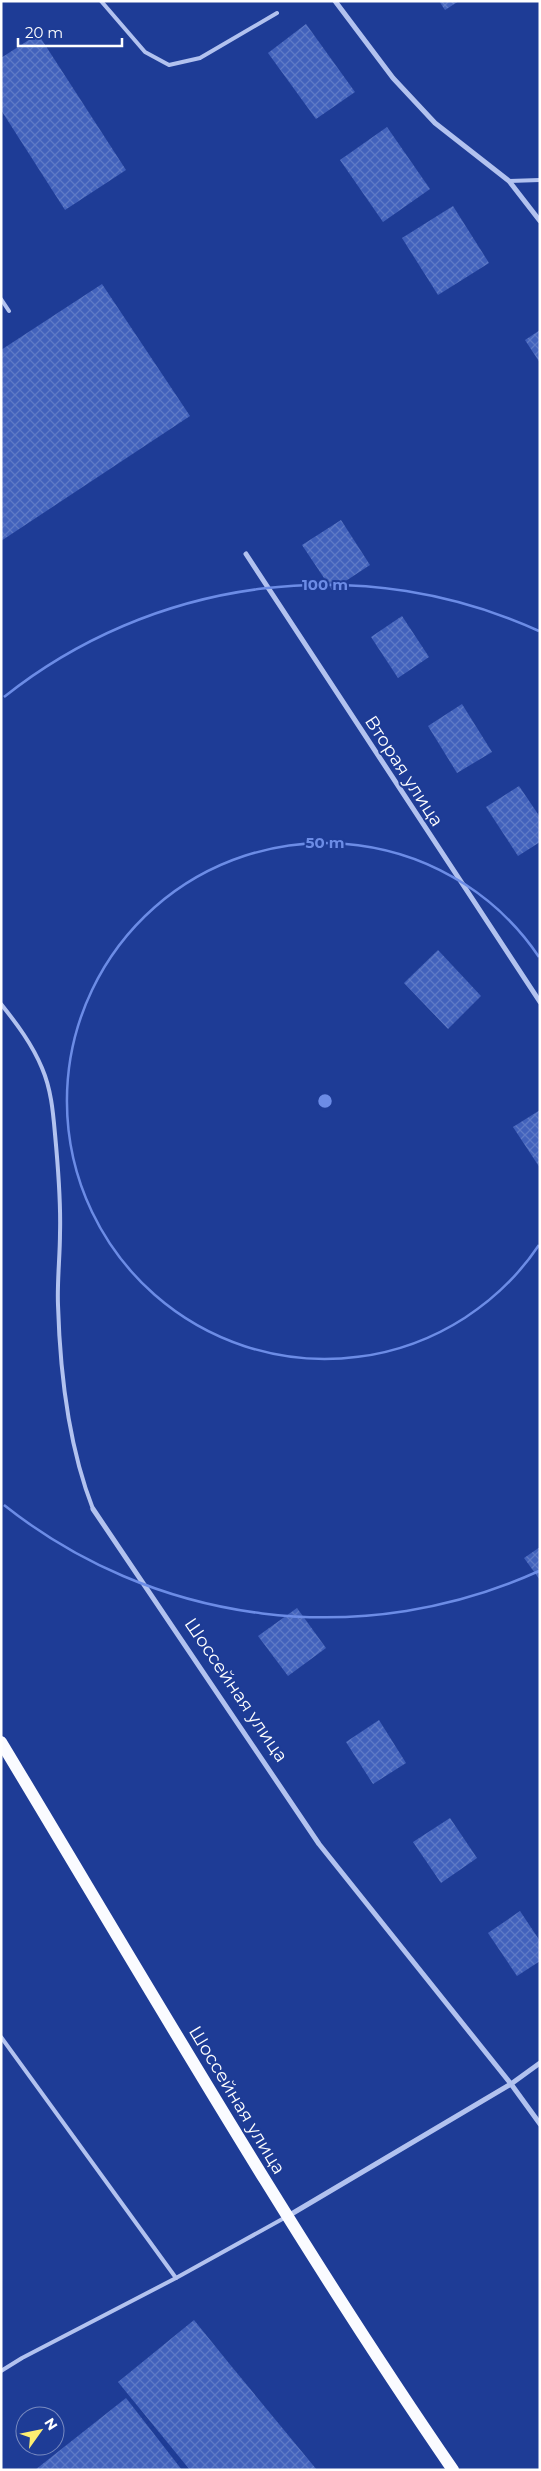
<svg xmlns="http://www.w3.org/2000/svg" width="541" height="2471" viewBox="0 0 541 2471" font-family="Montserrat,sans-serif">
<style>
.building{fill:url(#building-cross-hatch)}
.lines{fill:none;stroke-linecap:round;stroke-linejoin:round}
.lane{stroke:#b2c2ef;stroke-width:4}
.street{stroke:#b2c2ef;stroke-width:5}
.primary{stroke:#fafbff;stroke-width:12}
.ring{fill:none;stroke:#6c8ce6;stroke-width:2.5}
.labels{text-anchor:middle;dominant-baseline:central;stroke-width:4;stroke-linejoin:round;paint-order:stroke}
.street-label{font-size:18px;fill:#fff;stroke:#1e3c96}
.centre{fill:#6c8ce6;stroke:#1e3c96;stroke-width:2.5}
.ring-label{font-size:15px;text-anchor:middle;font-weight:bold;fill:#6c8ce6;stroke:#1e3c96;stroke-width:4;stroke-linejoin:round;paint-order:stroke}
</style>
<defs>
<pattern id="building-cross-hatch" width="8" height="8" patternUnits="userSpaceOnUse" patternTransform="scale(1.25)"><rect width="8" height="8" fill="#4262bc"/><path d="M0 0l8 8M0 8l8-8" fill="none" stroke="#5e7ac6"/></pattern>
</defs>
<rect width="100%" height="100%" fill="#1e3c96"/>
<!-- building -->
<g class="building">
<path d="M439 1H459L445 10Z"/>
<path d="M306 24 355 92 316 119 268 53Z"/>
<path d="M38 34 126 170 65 210 1 110V58Z"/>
<path d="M387 127 430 189 383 222 340 160Z"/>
<path d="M453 206 489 263 438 295 402 238Z"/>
<path d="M102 284 190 416 1 541V350Z"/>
<path d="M540 330V363L525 340Z"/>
<path d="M341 520 370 565 332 590 302 545Z"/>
<path d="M402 616 429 657 398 678 371 637Z"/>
<path d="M462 704 492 752 457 773 428 726Z"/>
<path d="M519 786 540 817V842L518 856 486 807Z"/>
<path d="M438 950 481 996 448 1029 404 983Z"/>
<path d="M540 1110V1168L513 1127Z"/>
<path d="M540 1547V1580L524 1558Z"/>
<path d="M297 1608 326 1648 288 1676 258 1636Z"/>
<path d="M379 1720 406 1763 373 1784 346 1742Z"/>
<path d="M450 1818 477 1858 441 1883 413 1842Z"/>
<path d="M520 1911 540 1941V1961L517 1976 488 1933Z"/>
<path d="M194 2320 232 2367 317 2470H190L118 2382Z"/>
<path d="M126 2398 182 2470H35Z"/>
</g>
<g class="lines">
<!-- lane -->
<g class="lane">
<path d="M101 1 145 52 169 65 200 58 277 13"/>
<path d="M509 181 540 180"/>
<path d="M1 299 9 311"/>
<path d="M1 1004C17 1024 32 1044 42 1068 51 1089 53 1111 55 1134 58 1166 61 1200 60 1233 60 1257 57 1281 58 1305 60 1373 68 1445 93 1509"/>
<path d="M1 2037 176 2278 286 2217"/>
<path d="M1 2371 22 2358 176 2278"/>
</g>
<!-- street -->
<g class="street">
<path d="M335 1 393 78 435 123 509 181 540 221"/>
<path d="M246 554 540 1002"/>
<path d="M93 1509 319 1844 511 2084 540 2124"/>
<path d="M288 2216 511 2084 540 2063"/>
</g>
<!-- primary -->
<path class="primary" d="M1 1742C148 1986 291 2234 453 2470"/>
</g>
<!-- distance rings -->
<g class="ring">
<path d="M539 1245A258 258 0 1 1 539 957"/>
<path d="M539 1571A516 516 0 0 1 4 1505M4 697A516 516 0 0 1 539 631"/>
</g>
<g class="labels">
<!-- street labels -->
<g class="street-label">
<text transform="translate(404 771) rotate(57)">Вторая улица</text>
<text transform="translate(236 1690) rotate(56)">Шоссейная улица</text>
<text transform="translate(237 2100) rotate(59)">Шоссейная улица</text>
</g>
</g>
<circle cx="325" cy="1101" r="8" class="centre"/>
<g class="ring-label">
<text x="325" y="590">100 m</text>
<text x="325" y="848">50 m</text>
</g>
<!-- border -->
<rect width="541" height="2471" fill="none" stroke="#ffffff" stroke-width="5"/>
<!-- north arrow -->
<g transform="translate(40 2431) rotate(57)"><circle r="24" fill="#1e3c96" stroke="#788ac0"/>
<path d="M0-4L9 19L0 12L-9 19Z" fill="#feef71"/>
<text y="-8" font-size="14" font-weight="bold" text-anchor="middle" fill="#ffffff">N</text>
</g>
<!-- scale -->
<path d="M18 38v8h104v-8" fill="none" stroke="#ffffff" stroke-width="2.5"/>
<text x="25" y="38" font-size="15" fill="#ffffff" stroke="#1e3c96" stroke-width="4" paint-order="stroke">20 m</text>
</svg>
